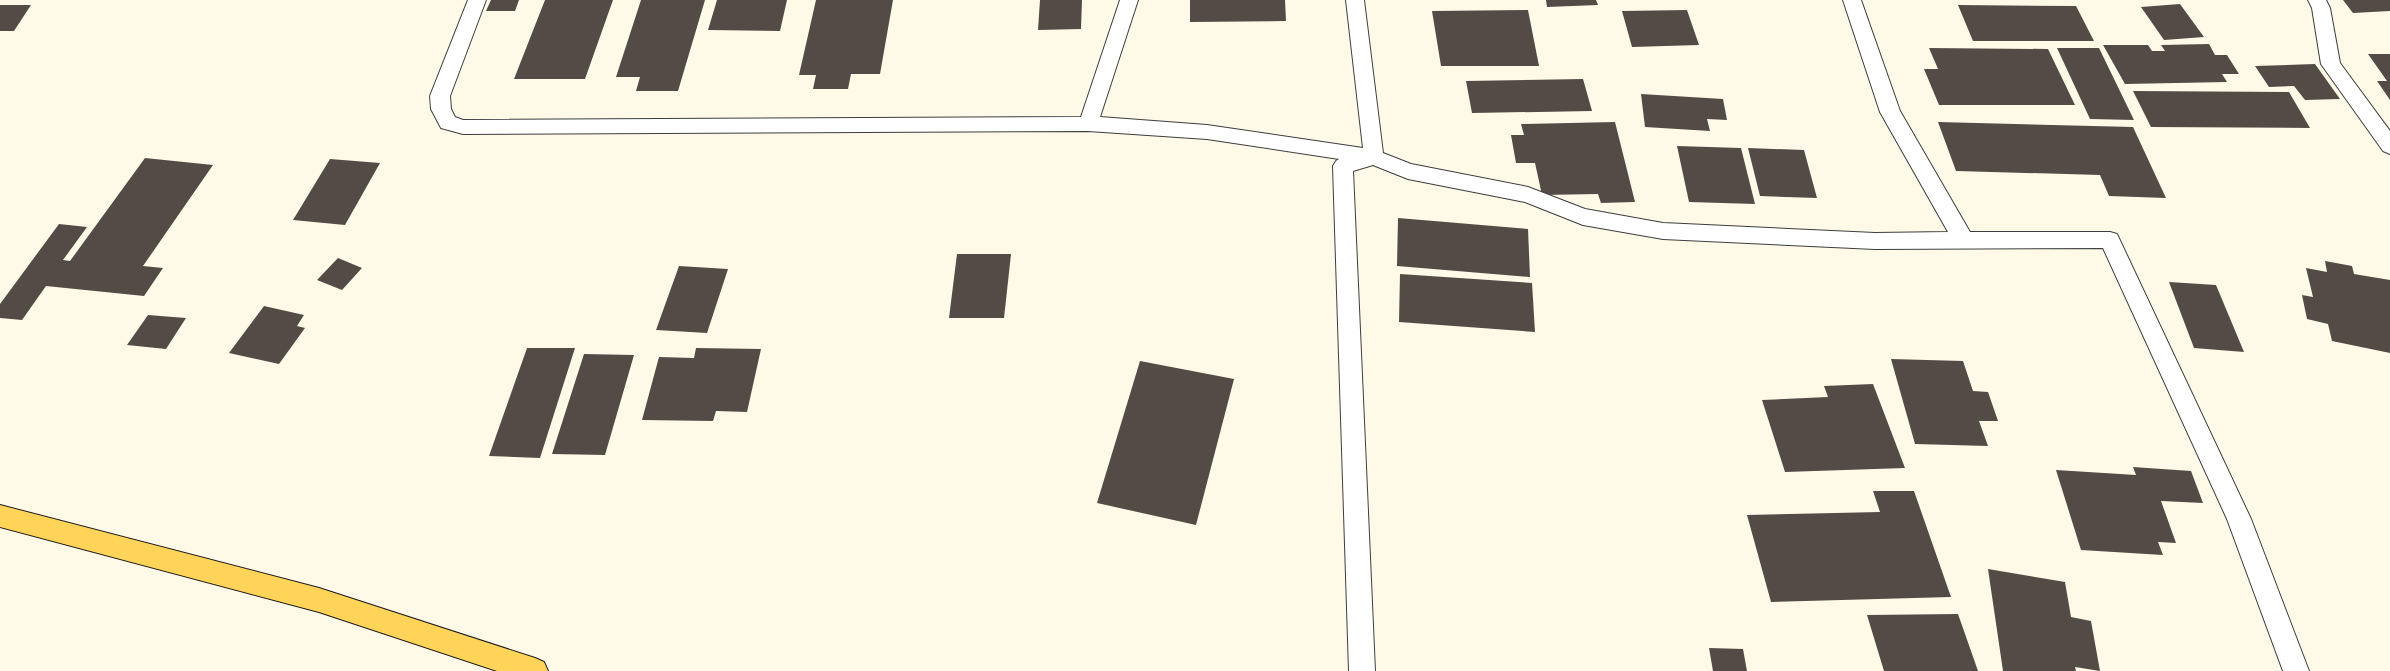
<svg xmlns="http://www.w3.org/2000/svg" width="2390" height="671" viewBox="0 0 2390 671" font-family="'Roboto Serif',serif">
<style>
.building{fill:#544b46}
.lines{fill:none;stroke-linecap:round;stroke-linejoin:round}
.minor-casing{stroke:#3d3d3d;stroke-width:2}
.major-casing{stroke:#1b1b1b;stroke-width:2}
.minor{fill:#fff;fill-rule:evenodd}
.major{fill:#ffd458;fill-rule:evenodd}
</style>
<rect width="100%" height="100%" fill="#fffae8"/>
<!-- building -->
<g class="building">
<path d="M491 0H519L515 11H486Z"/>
<path d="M545 0H613L585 79H514Z"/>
<path d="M641 0H705L678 91H636L640 77H616Z"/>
<path d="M717 0H787L780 31 708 30Z"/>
<path d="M816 0H893L880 74H851L848 89H813L816 75H799Z"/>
<path d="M1040 0H1082L1081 29 1038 30Z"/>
<path d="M1190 0H1285L1286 21 1190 22Z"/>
<path d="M1546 0H1596L1598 5 1547 7Z"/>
<path d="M2343 0H2390V11L2353 13Z"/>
<path d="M2180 4 2204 37 2164 40 2141 7Z"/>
<path d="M0 5H31L14 31H0Z"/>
<path d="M1958 5 2076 6 2094 41H1973Z"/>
<path d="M1528 10 1539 66H1441L1432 11Z"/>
<path d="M1687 10 1699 45 1632 47 1622 11Z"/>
<path d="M2209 44 2215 55H2227L2239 74H2222L2227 82 2125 84 2103 45H2148L2152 51H2165L2161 45Z"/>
<path d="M1929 48 2048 49 2075 105H1939L1924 69H1938Z"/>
<path d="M2057 48H2099L2134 120 2090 119Z"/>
<path d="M2368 54H2390V100L2377 81H2387Z"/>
<path d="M2315 64 2340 99 2305 100 2294 86 2269 87 2255 66Z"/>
<path d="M1583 79 1592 111 1472 113 1466 81Z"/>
<path d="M2133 91 2289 92 2310 128 2151 127Z"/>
<path d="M1641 94 1723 99 1727 120 1707 119 1710 131 1645 127Z"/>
<path d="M1615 122 1635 202 1601 203 1598 194 1542 195 1535 163H1516L1511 135H1524L1521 124Z"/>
<path d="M1938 122 2133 127 2166 198 2109 196 2100 175 1956 171Z"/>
<path d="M1677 146 1741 148 1755 204 1689 202Z"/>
<path d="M1748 148 1804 150 1817 198 1760 196Z"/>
<path d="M145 158 213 165 143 266 163 268 144 296 46 286 22 320 0 318V304L59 224 87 227 63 260 70 261Z"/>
<path d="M330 159 380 163 345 225 293 220Z"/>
<path d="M1398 218 1528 229 1530 277 1397 266Z"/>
<path d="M957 254H1011L1004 318H949Z"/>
<path d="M338 258 362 268 342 290 317 280Z"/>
<path d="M2325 261 2352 266 2354 274 2390 280V353L2332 341 2328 324 2307 319 2302 295 2313 297 2306 268 2327 272Z"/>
<path d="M679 266 728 269 707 333 656 330Z"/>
<path d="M1400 274 1532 283 1535 332 1399 322Z"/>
<path d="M2169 282 2216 285 2244 352 2194 348Z"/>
<path d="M264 306 304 315 297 326 305 328 279 364 229 353Z"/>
<path d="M148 315 186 318 166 349 127 345Z"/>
<path d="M527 348H575L540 458 489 456Z"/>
<path d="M696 348 761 349 747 412 716 411 713 421 642 420 659 357 694 358Z"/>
<path d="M584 354 634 355 605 455 552 454Z"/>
<path d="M1891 359 1963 361 1973 391 1988 392 1998 421H1979L1988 446 1915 444Z"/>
<path d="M1140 361 1234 379 1196 525 1097 503Z"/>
<path d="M1873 384 1905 468 1785 472 1762 400 1828 397 1824 386Z"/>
<path d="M2133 467 2191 471 2203 503 2161 501 2176 543 2158 542 2163 555 2081 550 2056 470 2136 475Z"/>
<path d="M1873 491H1914L1951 597 1771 602 1747 515 1880 512Z"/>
<path d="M1988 569 2065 582 2071 617 2091 621 2100 671 2075 667 2076 671H2003Z"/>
<path d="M1958 614 1978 671H1884L1867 615Z"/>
<path d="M1709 648 1743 649 1747 671H1713Z"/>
</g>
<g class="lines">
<!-- minor casing -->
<g class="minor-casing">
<g id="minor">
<path d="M468 0H486L450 96 451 109 455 117 463 120 1081 117 1120 0H1138L1100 117 1207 125 1363 148 1346 0H1364L1383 153 1411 164 1528 187 1585 209 1663 223 1875 233 1948 232 1880 112 1843 0H1861L1900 111 1970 232H2110L2117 234 2251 519 2309 671H2283L2227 519 2103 248 1875 249 1663 239 1583 225 1525 202 1408 179 1373 165 1353 171 1375 671H1349L1333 166 1336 161 1339 159 1207 139 1088 131 463 134 441 128 431 109 430 96Z"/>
<path d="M2308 0H2326L2330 8 2340 63 2390 131V154L2383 151 2321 64 2312 8Z"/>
</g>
</g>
<!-- major casing -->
<g class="major-casing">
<path id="major" d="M0 505 319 588 535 658 544 662 548 671H497L319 612 0 527Z"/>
</g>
<!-- minor -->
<use href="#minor" class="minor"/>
<!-- major -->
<use href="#major" class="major"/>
</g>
</svg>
